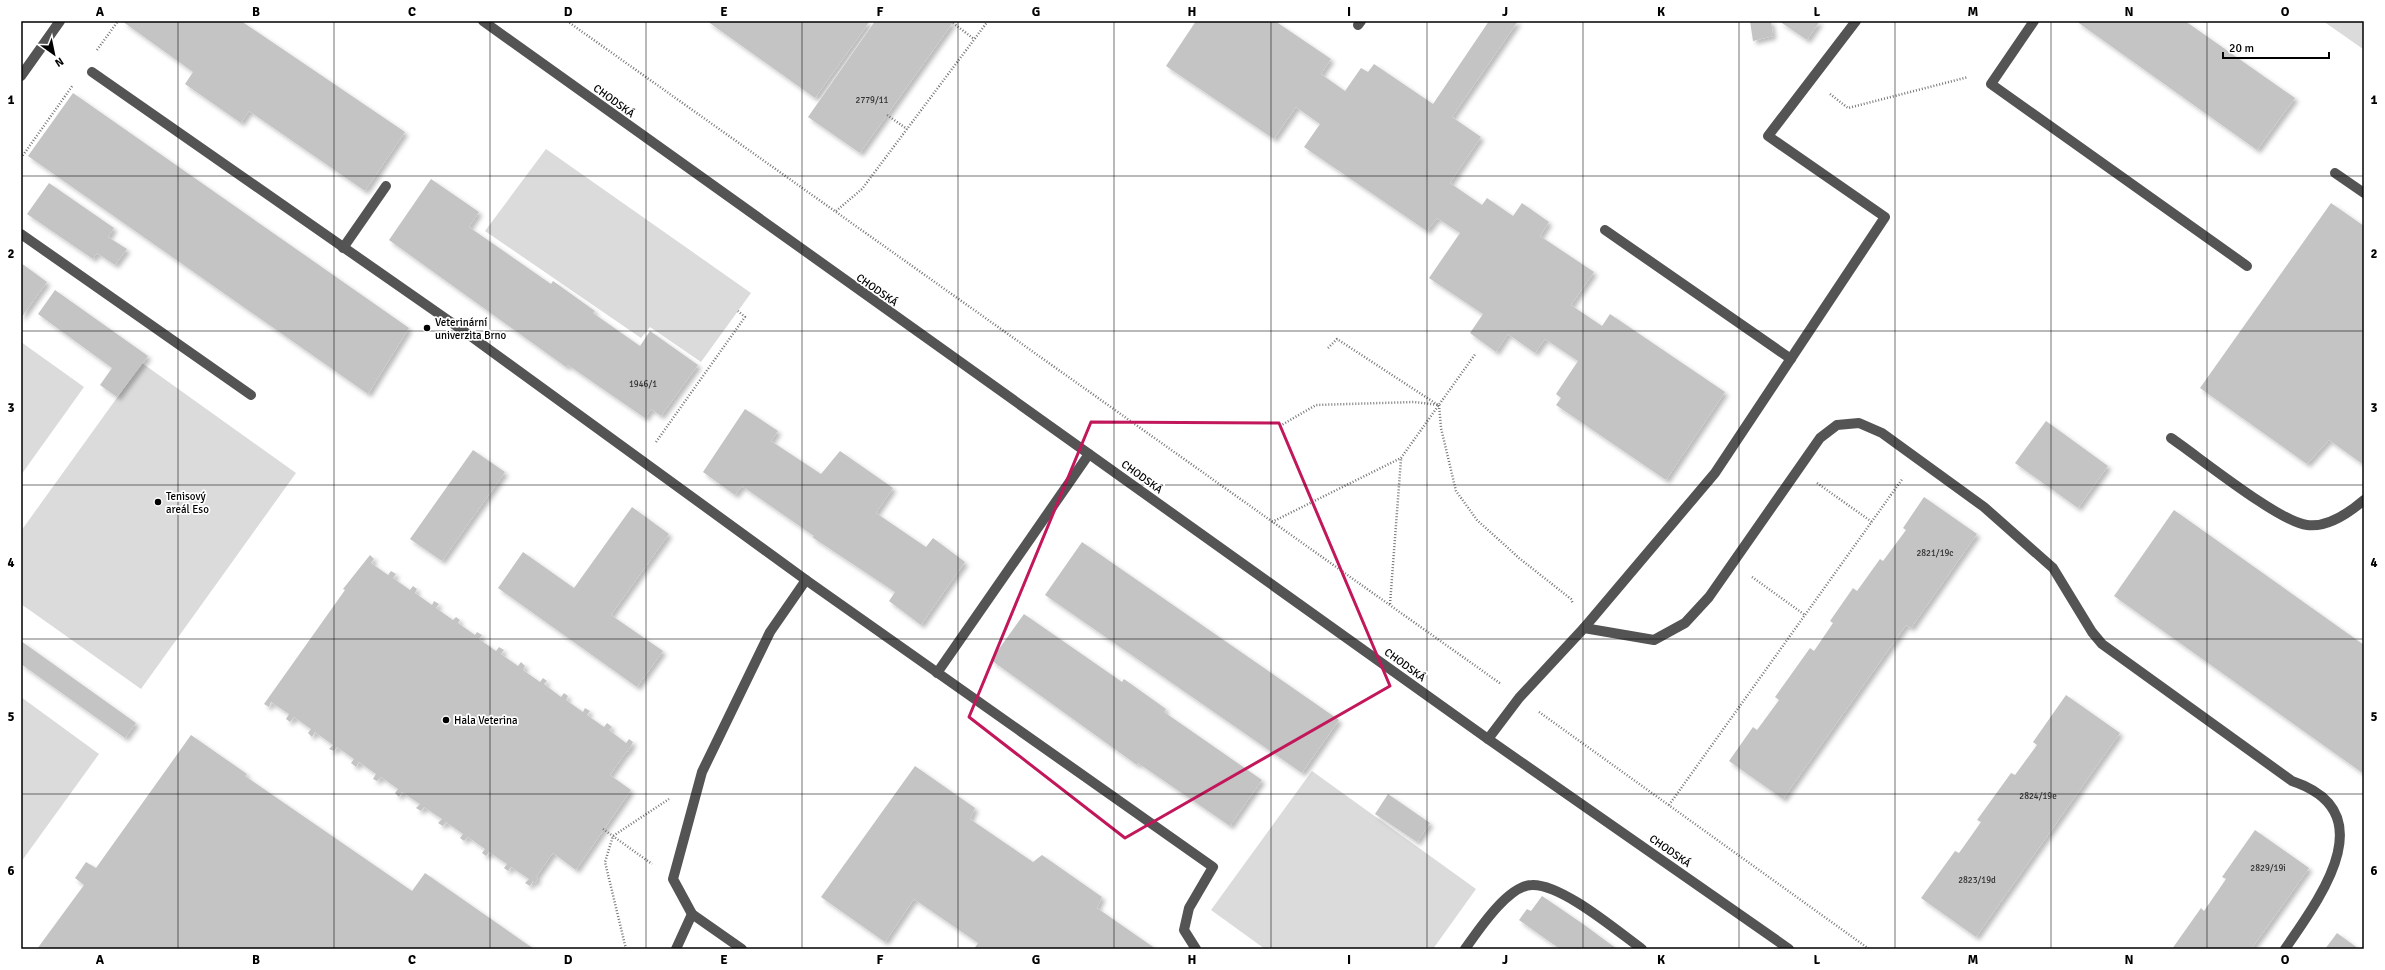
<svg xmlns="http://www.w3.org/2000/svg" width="2385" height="970" viewBox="0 0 2385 970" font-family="Signika,sans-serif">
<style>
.green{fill:#dbdbdb}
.building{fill:#c4c4c4;filter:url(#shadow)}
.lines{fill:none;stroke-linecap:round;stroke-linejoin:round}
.path{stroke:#767676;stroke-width:2.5;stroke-dasharray:1 2;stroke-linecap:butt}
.minor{stroke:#545454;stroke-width:10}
.marked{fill:none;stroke:#c2185b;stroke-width:3;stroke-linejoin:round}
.grid{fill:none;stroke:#000;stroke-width:1;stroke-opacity:0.55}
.poi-dot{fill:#000;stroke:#fff;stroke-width:1.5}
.labels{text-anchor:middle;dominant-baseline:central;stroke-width:3.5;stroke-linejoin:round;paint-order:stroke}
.number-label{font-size:9px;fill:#313131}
.street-label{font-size:11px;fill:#000;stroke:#fff}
.poi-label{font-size:11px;fill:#000;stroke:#fff;text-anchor:start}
.neatline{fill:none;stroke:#000;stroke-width:1.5}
.grid-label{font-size:13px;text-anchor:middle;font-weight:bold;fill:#000}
</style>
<defs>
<filter id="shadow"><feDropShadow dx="3.5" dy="3.5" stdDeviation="2" flood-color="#0004"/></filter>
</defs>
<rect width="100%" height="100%" fill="#fff"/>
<!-- green -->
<g class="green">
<path d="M2323 21H2364V47L2363 49Z"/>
<path d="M546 149 751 293 701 362 650 327 641 338 485 231Z"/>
<path d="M21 342 84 387 21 475Z"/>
<path d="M142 363 296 473 141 689 21 604V531Z"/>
<path d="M21 697 99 754 21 862Z"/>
<path d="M1312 771 1476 889 1433 949H1265L1211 910Z"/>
</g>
<!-- building -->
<g class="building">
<path d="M122 21H241L405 132 365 191 249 111 241 123 185 84 193 72Z"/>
<path d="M707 21H870L815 98Z"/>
<path d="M875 21H954L860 153 808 117Z"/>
<path d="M1196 21H1275L1331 59 1321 74 1345 91 1361 68 1368 72 1374 64 1433 104 1489 21H1518L1452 117 1481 137 1450 183 1482 205 1487 198 1513 216 1522 203 1549 222 1540 236 1594 272 1571 305 1602 326 1610 314 1725 392 1666 480 1556 405 1561 398 1556 394 1578 361 1545 339 1535 353 1508 334 1496 352 1470 333 1483 314 1429 278 1460 233 1437 218 1427 231 1304 147 1320 124 1296 107 1274 139 1166 66Z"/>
<path d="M1750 21H1771L1773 36 1753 41Z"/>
<path d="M1779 21H1820L1807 40Z"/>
<path d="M2076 21H2185L2295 98 2257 150Z"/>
<path d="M73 93 409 328 368 394 28 156Z"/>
<path d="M431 179 479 212 469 227 551 284 553 281 595 311 593 313 640 346 650 331 698 365 661 416 651 409 645 418 568 365 566 367 389 240Z"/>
<path d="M49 183 114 228 108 237 127 249 115 265 97 253 93 259 27 214Z"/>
<path d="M2331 203 2364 226V465L2329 440 2307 464 2200 388Z"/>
<path d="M21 263 47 282 21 318Z"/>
<path d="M55 290 148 356 117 397 100 385 112 368 38 314Z"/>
<path d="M745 409 778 431 771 441 821 474 840 451 893 488 876 513 926 547 933 538 965 562 921 625 889 601 895 592 812 537 814 536 742 486 735 495 703 472Z"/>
<path d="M2046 421 2108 466 2078 508 2015 463Z"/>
<path d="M473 450 505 472 442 561 410 539Z"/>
<path d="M1924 497 1977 534 1911 628 1906 625 1783 799 1729 761 1753 727 1757 730 1779 700 1775 697 1810 648 1814 651 1833 623 1830 621 1853 588 1857 591 1880 559 1883 561 1906 530 1903 528Z"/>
<path d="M632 507 669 534 611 615 663 651 637 687 498 588 523 552 574 588Z"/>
<path d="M2174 510 2364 645V774L2114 596Z"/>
<path d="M1082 542 1339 720 1302 773 1045 595Z"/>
<path d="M370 555 374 559 371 563 388 575 391 571 396 574 393 578 410 590 413 586 417 589 415 593 432 605 434 601 439 604 436 608 453 620 456 617 460 620 458 623 475 635 477 632 482 635 479 639 496 651 499 647 504 650 501 654 518 666 521 662 525 666 523 670 540 682 543 678 547 681 544 684 561 697 564 693 568 696 566 700 583 712 585 708 590 711 587 715 604 727 607 723 612 727 609 730 626 743 629 739 633 742 628 752 627 751 610 775 631 790 576 870 553 853 536 877 538 878 535 883 533 881 530 886 525 883 529 879 511 867 508 871 504 868 507 864 489 852 486 856 482 853 485 849 468 837 464 841 460 838 463 834 446 822 443 826 438 823 442 819 424 807 421 811 416 808 420 804 402 792 399 797 395 793 398 789 381 777 377 781 373 779 376 774 359 762 356 767 351 763 354 759 337 747 334 751 329 749 333 745 315 732 312 737 308 733 311 729 294 717 290 722 286 719 289 714 271 702 269 707 264 704 345 590 343 589Z"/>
<path d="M1024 614 1122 682 1124 679 1166 709 1164 712 1262 780 1230 826 1138 763 1137 765 991 660Z"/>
<path d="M21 641 136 723 125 738 21 664Z"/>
<path d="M2066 695 2120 733 1976 937 1921 898 1955 851 1959 853 1969 839 1981 822 1977 820 2011 773 2015 775 2037 745 2033 742Z"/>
<path d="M191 735 247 774 245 776 412 891 425 873 534 949H37L84 885 75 878 86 862 96 868Z"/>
<path d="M915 766 975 808 970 819 1033 862 1042 855 1102 897 1097 908 1156 949H974L978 943 914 899 885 942 821 897Z"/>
<path d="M1388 794 1430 823 1417 842 1375 814Z"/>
<path d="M2255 830 2309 868 2265 930 2251 949H2172L2201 908 2204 911 2226 879 2222 877Z"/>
<path d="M1542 896 1583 924 1617 949H1560L1519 920 1527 909 1531 911Z"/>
<path d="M2337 933 2359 949H2325Z"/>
</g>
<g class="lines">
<!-- path -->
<g class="path">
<path d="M567 21 1501 684"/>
<path d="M953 23 974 39"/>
<path d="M97 50 118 21"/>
<path d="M1830 94 1848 108 1968 77"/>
<path d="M887 115 907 129"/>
<path d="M21 158 73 85"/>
<path d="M836 211 862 189 988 21"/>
<path d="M1328 348 1337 339 1438 405"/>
<path d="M1439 405 1441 428 1456 491 1477 520 1519 558 1571 599 1573 604"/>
<path d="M1280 426 1316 405 1414 402 1439 405"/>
<path d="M656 442 745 317 738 311"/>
<path d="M1817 483 1872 522"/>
<path d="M1272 522 1401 458 1476 353"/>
<path d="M1752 577 1805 615"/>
<path d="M1390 604 1401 459"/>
<path d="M1539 712 1869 949"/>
<path d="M1669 805 1903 478"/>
<path d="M603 829 652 864"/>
<path d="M626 949 605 862 613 836 669 799"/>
</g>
<!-- minor -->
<g class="minor">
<path d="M483 21 1488 739 1789 949"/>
<path d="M2034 21 1991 84 2247 266"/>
<path d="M1358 25 1361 21"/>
<path d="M92 72 465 332 806 580 770 632 702 772 673 879 692 914"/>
<path d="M21 76 60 21"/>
<path d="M2335 173 2364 193"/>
<path d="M1605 230 1791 359"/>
<path d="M21 234 251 395"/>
<path d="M343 248 386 186"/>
<path d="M2171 438C2199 457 2279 522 2307 525 2328 528 2350 512 2364 500"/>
<path d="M806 580 1213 867 1189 908 1184 930 1196 949"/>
<path d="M1584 628 1715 473 1885 217 1768 136 1856 21"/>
<path d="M937 673 1089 454"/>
<path d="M1488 739 1519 698 1584 628 1654 640 1685 623 1709 597 1820 438 1837 425 1859 423 1882 433 1984 507 2053 568 2092 632 2102 644 2292 781C2385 812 2320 898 2285 949"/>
<path d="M676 949 692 914 742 949"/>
<path d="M1465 949C1478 931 1508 885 1532 885 1562 884 1617 931 1642 949"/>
</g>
</g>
<!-- marked area -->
<path class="marked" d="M1091 422 1279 423 1390 686 1125 838 969 717Z"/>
<!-- grid -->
<path class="grid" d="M178 21V949M334 21V949M490 21V949M646 21V949M802 21V949M958 21V949M1114 21V949M1271 21V949M1427 21V949M1583 21V949M1739 21V949M1895 21V949M2051 21V949M2207 21V949M21 176H2364M21 331H2364M21 485H2364M21 639H2364M21 794H2364"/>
<!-- markers -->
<g class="poi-dot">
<circle cx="427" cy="328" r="4"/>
<circle cx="158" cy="502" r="4"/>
<circle cx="446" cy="720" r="4"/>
</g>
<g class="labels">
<!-- number labels -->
<g class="number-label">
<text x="872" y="100">2779/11</text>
<text x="643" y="384">1946/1</text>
<text x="1935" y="553">2821/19c</text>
<text x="2038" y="796">2824/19e</text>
<text x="2268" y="868">2829/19i</text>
<text x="1977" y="880">2823/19d</text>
</g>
<!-- street labels -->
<g class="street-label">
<text transform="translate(614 101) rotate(36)">CHODSKÁ</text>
<text transform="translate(877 290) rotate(35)">CHODSKÁ</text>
<text transform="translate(1142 477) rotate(36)">CHODSKÁ</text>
<text transform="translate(1405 665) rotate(36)">CHODSKÁ</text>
<text transform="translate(1670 851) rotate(35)">CHODSKÁ</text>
</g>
<!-- poi labels -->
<g class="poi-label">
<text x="435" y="322">Veterinární<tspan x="435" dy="13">univerzita Brno</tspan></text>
<text x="166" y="496">Tenisový<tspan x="166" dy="13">areál Eso</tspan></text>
<text x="454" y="720">Hala Veterina</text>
</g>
</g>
<!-- border -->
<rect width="2385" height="970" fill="none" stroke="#ffffff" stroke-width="44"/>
<!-- north arrow -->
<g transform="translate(54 54) rotate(147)" stroke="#ffffff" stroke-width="3" paint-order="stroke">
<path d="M0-3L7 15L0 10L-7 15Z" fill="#000000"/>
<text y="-6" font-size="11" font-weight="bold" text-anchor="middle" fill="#000000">N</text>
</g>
<!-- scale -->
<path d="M2223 52v6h106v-6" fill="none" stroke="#000000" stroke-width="2"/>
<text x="2229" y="52" font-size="12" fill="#000000" stroke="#ffffff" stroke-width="3" paint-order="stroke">20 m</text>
<rect x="22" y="22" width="2341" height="926" class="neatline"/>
<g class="grid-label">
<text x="100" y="16">A</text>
<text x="256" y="16">B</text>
<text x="412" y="16">C</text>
<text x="568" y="16">D</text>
<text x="724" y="16">E</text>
<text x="880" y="16">F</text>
<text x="1036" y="16">G</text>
<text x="1192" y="16">H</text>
<text x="1349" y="16">I</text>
<text x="1505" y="16">J</text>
<text x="1661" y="16">K</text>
<text x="1817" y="16">L</text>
<text x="1973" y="16">M</text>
<text x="2129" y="16">N</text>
<text x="2285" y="16">O</text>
<text x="11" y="104">1</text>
<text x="2374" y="104">1</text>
<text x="11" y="258">2</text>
<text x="2374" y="258">2</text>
<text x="11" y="412">3</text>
<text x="2374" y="412">3</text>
<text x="11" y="567">4</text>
<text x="2374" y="567">4</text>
<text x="11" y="721">5</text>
<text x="2374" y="721">5</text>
<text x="11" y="875">6</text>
<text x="2374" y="875">6</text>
<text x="100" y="964">A</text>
<text x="256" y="964">B</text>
<text x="412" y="964">C</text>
<text x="568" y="964">D</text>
<text x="724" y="964">E</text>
<text x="880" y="964">F</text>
<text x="1036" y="964">G</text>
<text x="1192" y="964">H</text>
<text x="1349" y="964">I</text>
<text x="1505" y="964">J</text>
<text x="1661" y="964">K</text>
<text x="1817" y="964">L</text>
<text x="1973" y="964">M</text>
<text x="2129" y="964">N</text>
<text x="2285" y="964">O</text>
</g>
</svg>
